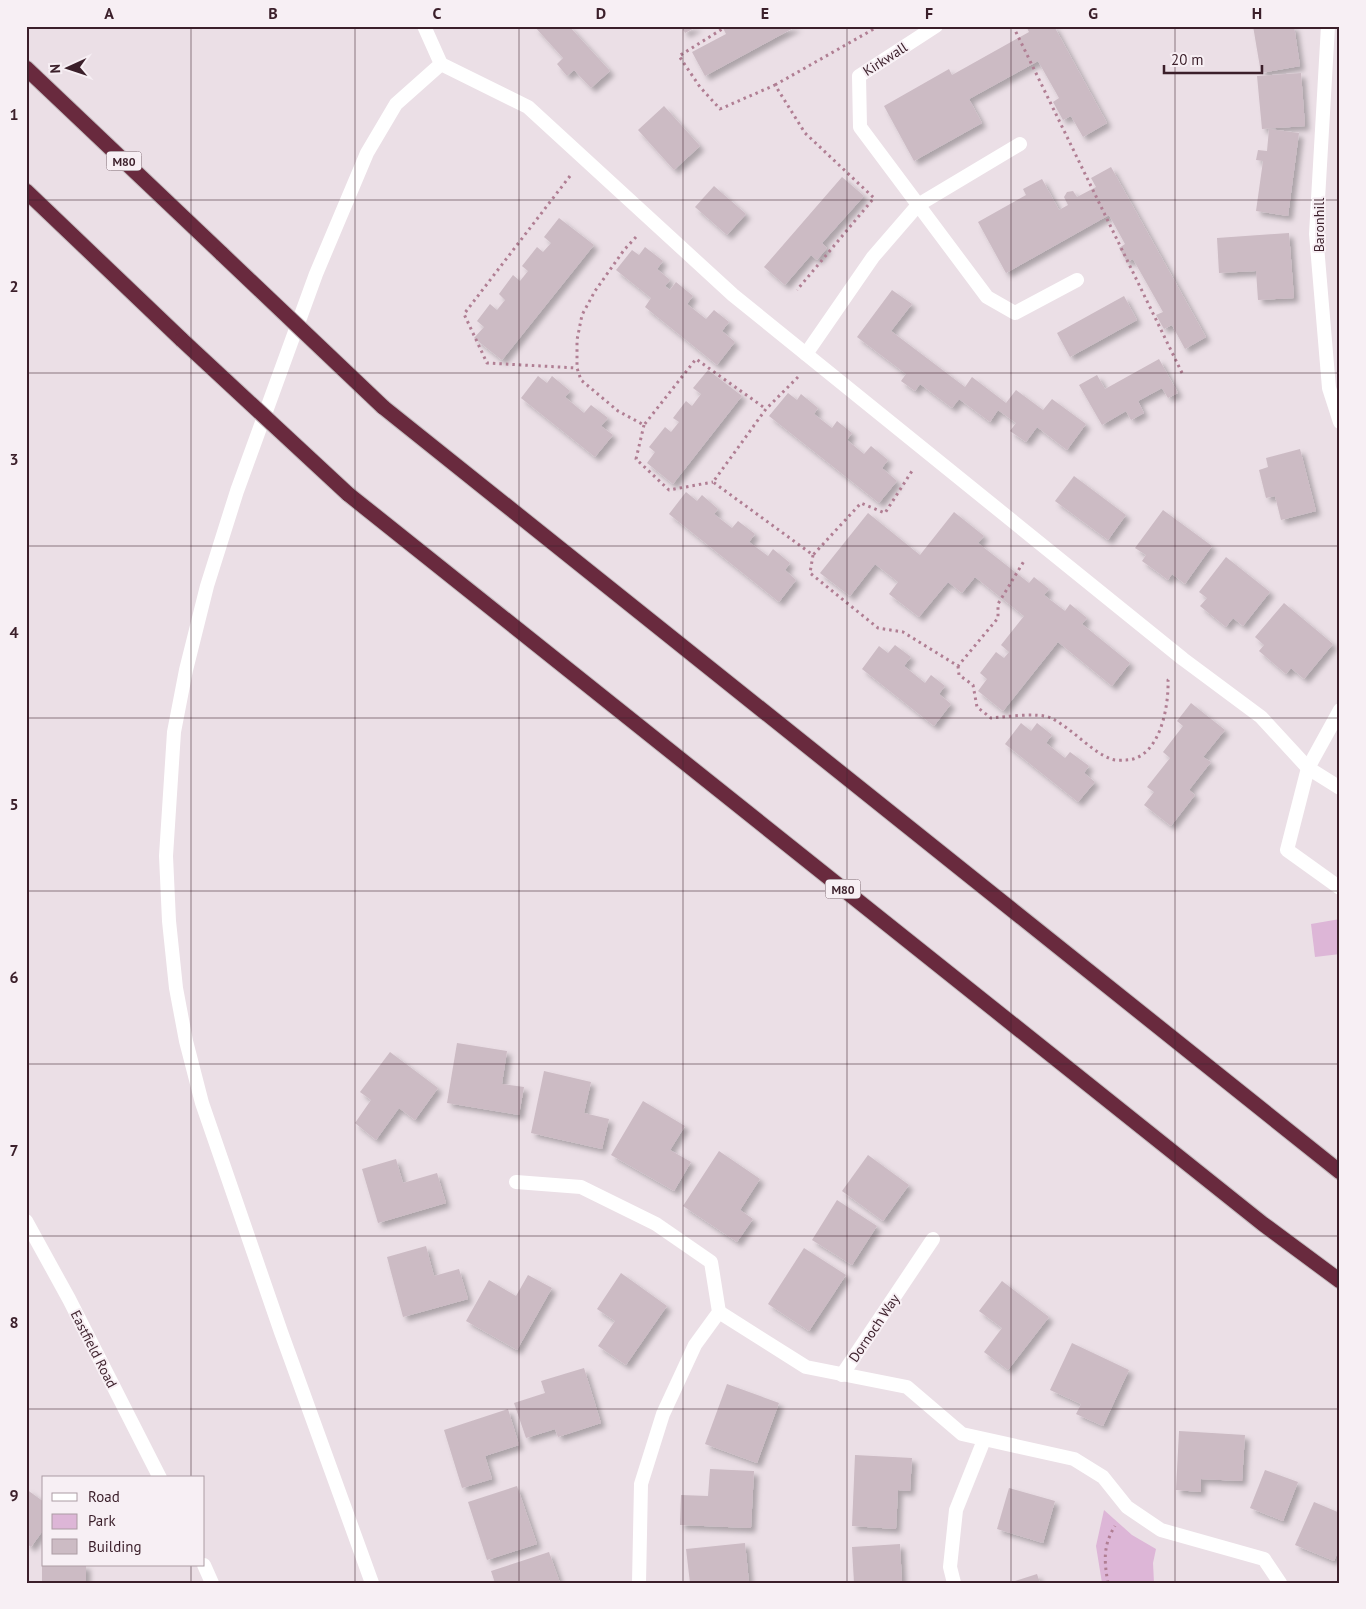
<svg xmlns="http://www.w3.org/2000/svg" width="1366" height="1609" viewBox="0 0 1366 1609" font-family="'PT Sans',sans-serif">
<style>
.green{fill:#ddb6d7}
.building{fill:#ccbbc4;filter:url(#shadow)}
.lines{fill:none;stroke-linecap:round;stroke-linejoin:round}
.motorway-casing{stroke:#c4bcbf;stroke-width:17}
.path{stroke:#b07e93;stroke-width:3;stroke-dasharray:2.5 4;stroke-linecap:butt}
.service{stroke:#fff;stroke-width:14}
.minor{stroke:#fff;stroke-width:14}
.tertiary{stroke:#fff;stroke-width:14}
.motorway{stroke:#692a3e;stroke-width:15}
.motorway-bridge-casing{stroke:#c4bcbf;stroke-width:17;stroke-linecap:butt}
.motorway-bridge{stroke:#692a3e;stroke-width:15}
.grid{fill:none;stroke:#3b1f2a;stroke-width:1;stroke-opacity:0.55}
.labels{text-anchor:middle;dominant-baseline:central;stroke-width:4;stroke-linejoin:round;paint-order:stroke}
.shield{fill:#f7eff4;stroke:#735d67;stroke-width:1}
.shield-label{font-size:12px;font-weight:bold;fill:#3b1f2a}
.street-label{font-size:14px;fill:#3b1f2a;stroke:#f7eff4}
.neatline{fill:none;stroke:#3b1f2a;stroke-width:2}
.grid-label{font-size:16px;text-anchor:middle;font-weight:bold;fill:#3b1f2a}
</style>
<defs>
<filter id="shadow"><feDropShadow dx="4.5" dy="4.5" stdDeviation="2.5" flood-color="#0004"/></filter>
</defs>
<rect width="100%" height="100%" fill="#ebdfe6"/>
<!-- green -->
<g class="green">
<path d="M1340 919V954L1315 957 1311 924Z"/>
<path d="M1104 1510 1132 1535 1156 1549 1153 1563 1154 1583H1102L1096 1546Z"/>
</g>
<!-- building -->
<g class="building">
<path d="M534 26H569L610 71 591 88 574 70 567 76 557 64 563 58Z"/>
<path d="M681 26H698L685 33Z"/>
<path d="M722 26 738 27 797 26 705 76 692 52 726 34Z"/>
<path d="M1026 26H1054L1107 123 1083 137 1071 116 1063 120 1053 102 1059 98 1038 61 969 99 982 123 914 161 884 106 949 69 952 75 1029 32Z"/>
<path d="M1253 26H1294L1300 66 1261 73Z"/>
<path d="M1301 73 1305 126 1262 129 1257 76Z"/>
<path d="M664 106 700 146 674 170 638 130Z"/>
<path d="M1269 129 1299 133 1288 216 1256 211 1263 161 1256 160 1258 150 1267 151Z"/>
<path d="M1111 167 1206 337 1185 349 1172 325 1164 329 1156 315 1163 312 1133 259 1127 262 1119 248 1125 244 1109 215 1006 273 978 222 1026 195 1023 189 1042 179 1059 210 1068 205 1064 197 1067 192 1073 191 1077 197 1096 187 1091 178Z"/>
<path d="M842 177 864 196 822 243 827 248 817 260 811 255 785 285 764 267Z"/>
<path d="M714 186 746 214 727 235 695 207Z"/>
<path d="M559 218 594 245 502 360 474 338 484 327 477 321 490 304 497 310 505 300 499 294 513 275 520 281 528 271 522 266 537 247 543 252 551 243 544 237Z"/>
<path d="M1289 233 1294 298 1258 300 1256 271 1219 273 1217 238Z"/>
<path d="M645 247 663 261 657 269 670 280 665 286 670 290 676 282 693 296 687 304 706 319 714 310 729 322 722 331 735 342 717 365 645 307 651 298 616 270 632 250 639 255Z"/>
<path d="M892 290 912 304 891 331 965 387 972 377 1006 403 1016 390 1043 410 1052 399 1086 424 1067 450 1037 427 1026 442 1010 431 1016 423 998 410 990 422 959 399 952 408 920 384 915 391 901 381 906 374 857 337Z"/>
<path d="M1124 296 1137 320 1070 357 1057 333Z"/>
<path d="M1159 359 1178 393 1168 398 1162 388 1138 401 1144 413 1131 420 1126 411 1102 425 1079 385 1097 375 1105 389Z"/>
<path d="M708 370 742 396 673 484 647 463 655 452 649 447 665 427 671 432 679 422 673 418 686 401 692 406 701 394 693 388Z"/>
<path d="M538 376 547 383 552 376 570 391 565 397 584 413 591 405 608 418 601 426 613 435 595 457 521 398Z"/>
<path d="M788 393 797 400 801 394 818 408 814 414 832 428 837 421 852 433 847 440 864 454 871 446 888 460 882 468 897 481 879 503 769 416Z"/>
<path d="M1300 449 1316 511 1281 520 1275 496 1266 498 1259 470 1268 467 1266 458Z"/>
<path d="M1074 476 1126 515 1108 540 1055 501Z"/>
<path d="M686 492 697 501 702 495 718 509 714 514 732 528 738 521 755 534 749 542 768 556 773 549 790 563 785 570 796 580 779 602 669 514Z"/>
<path d="M1163 510 1212 546 1185 584 1172 574 1168 580 1156 571 1142 561 1146 555 1135 548Z"/>
<path d="M954 512 984 536 978 543 1029 583 1034 577 1049 589 1044 595 1065 611 1070 604 1087 618 1082 624 1130 663 1112 686 1058 642 1003 711 978 691 987 679 980 673 996 652 1004 658 1009 652 1001 645 1024 616 975 577 962 593 948 582 919 617 889 594 898 582 875 564 850 596 820 573 868 513 920 555Z"/>
<path d="M1226 557 1270 592 1243 626 1233 618 1226 627 1200 606 1207 598 1199 592Z"/>
<path d="M1284 603 1333 644 1304 679 1291 668 1286 674 1259 651 1264 645 1255 637Z"/>
<path d="M895 645 911 657 904 666 925 683 931 675 945 686 939 694 951 704 934 726 862 669 879 646 888 653Z"/>
<path d="M1191 703 1225 730 1203 757 1211 762 1189 790 1195 795 1171 826 1144 805 1154 792 1147 787 1170 758 1163 752 1183 726 1177 721Z"/>
<path d="M1021 723 1031 731 1037 723 1052 735 1046 743 1065 758 1070 752 1089 766 1084 773 1095 782 1078 802 1005 744Z"/>
<path d="M457 1043 507 1051 502 1084 524 1087 519 1115 447 1103Z"/>
<path d="M390 1052 438 1088 415 1120 399 1108 376 1140 355 1123 371 1100 360 1092Z"/>
<path d="M544 1071 591 1082 584 1113 609 1119 602 1149 531 1133Z"/>
<path d="M643 1101 685 1126 670 1150 691 1162 674 1191 611 1155Z"/>
<path d="M719 1151 760 1179 740 1210 753 1219 737 1242 683 1206Z"/>
<path d="M868 1155 909 1185 883 1221 842 1191Z"/>
<path d="M396 1159 403 1183 437 1173 446 1203 378 1223 362 1169Z"/>
<path d="M837 1200 877 1226 852 1265 812 1240Z"/>
<path d="M426 1246 434 1276 459 1269 468 1299 403 1317 387 1257Z"/>
<path d="M804 1248 846 1275 809 1331 768 1304Z"/>
<path d="M621 1273 667 1306 626 1365 598 1346 615 1321 597 1309Z"/>
<path d="M528 1275 552 1288 517 1350 466 1321 489 1280 516 1296Z"/>
<path d="M1002 1281 1049 1317 1008 1370 984 1352 1002 1328 979 1311Z"/>
<path d="M1072 1343 1129 1370 1103 1426 1076 1414 1081 1404 1050 1390Z"/>
<path d="M584 1368 601 1423 558 1437 555 1429 526 1438 514 1403 545 1393 541 1381Z"/>
<path d="M727 1384 779 1403 757 1463 705 1444Z"/>
<path d="M508 1409 519 1445 485 1456 492 1479 462 1488 444 1430Z"/>
<path d="M1179 1431 1245 1435 1242 1481 1201 1479V1492L1176 1490Z"/>
<path d="M855 1455 912 1458 910 1491 898 1490 896 1529 852 1526Z"/>
<path d="M710 1469 754 1471 751 1528 680 1525 681 1495 708 1496Z"/>
<path d="M1265 1470 1298 1482 1283 1521 1250 1508Z"/>
<path d="M517 1486 537 1544 487 1560 468 1502Z"/>
<path d="M1009 1488 1055 1501 1043 1543 997 1529Z"/>
<path d="M26 1489 44 1502V1529L31 1547 26 1543Z"/>
<path d="M1314 1502 1340 1513V1547L1334 1561 1295 1545Z"/>
<path d="M745 1543 749 1583H690L686 1549Z"/>
<path d="M900 1544 902 1583H854L852 1547Z"/>
<path d="M549 1552 560 1583H495L491 1571Z"/>
<path d="M42 1563H44V1565H86V1583H42Z"/>
<path d="M1037 1574 1040 1583H1012V1582Z"/>
</g>
<g class="lines">
<!-- motorway casing -->
<g class="motorway-casing">
<g id="motorway">
<path d="M26 68 222 254"/>
<path d="M26 191 182 340"/>
<path d="M383 407 1340 1172"/>
<path d="M348 494 1263 1224 1340 1281"/>
</g>
</g>
<!-- path -->
<g class="path">
<path d="M727 26 679 56 700 87 720 109 775 85 805 133 874 198 797 290"/>
<path d="M1013 26 1183 375"/>
<path d="M775 85 879 26"/>
<path d="M570 176 464 314 487 363 577 368"/>
<path d="M636 237 624 250 595 291 582 315 577 340V368L581 380 618 411 644 425 696 359 766 409"/>
<path d="M798 377 766 409 713 482 813 555 861 503 885 513 912 471"/>
<path d="M644 425 636 459 669 490 713 482"/>
<path d="M813 555 810 573 878 628 903 632 958 666 998 618V604L1024 561"/>
<path d="M958 666 959 675 973 685 977 707 991 718C1005 717 1039 712 1051 718 1073 729 1089 750 1111 759 1116 761 1122 760 1126 760 1160 759 1169 706 1168 680L1170 678"/>
<path d="M1108 1583C1104 1561 1103 1545 1115 1526"/>
</g>
<!-- service -->
<path class="service" d="M1308 768 1287 850 1340 888"/>
<!-- minor -->
<g class="minor">
<path d="M936 26 859 76 860 127 987 297 1015 313 1077 280"/>
<path d="M1328 26 1316 234 1329 388 1340 422"/>
<path d="M441 64 528 107 733 295 1183 659 1261 717 1308 768 1340 788"/>
<path d="M806 354 873 257 918 205 1020 144"/>
<path d="M1308 768 1340 710"/>
<path d="M516 1182 581 1187 656 1224 711 1262 719 1312 695 1345 663 1414 641 1484 639 1583"/>
<path d="M719 1312 806 1367 907 1387 962 1434 1074 1459 1103 1477 1127 1507 1161 1530 1264 1559 1280 1583"/>
<path d="M842 1375 933 1239"/>
<path d="M954 1583 950 1567 956 1510 984 1440"/>
</g>
<!-- tertiary -->
<g class="tertiary">
<path d="M26 1221 69 1299 160 1478"/>
<path d="M204 1565 212 1583"/>
<path d="M372 1583 281 1332 202 1103 186 1041 176 988 169 921 166 856 174 732 186 670 207 586 237 491 316 274 367 153 396 104 441 64 424 26"/>
</g>
<!-- motorway -->
<use href="#motorway" class="motorway"/>
<!-- motorway-bridge casing -->
<g class="motorway-bridge-casing">
<g id="motorway-bridge">
<path d="M222 254 383 407"/>
<path d="M182 340 348 494"/>
</g>
</g>
<!-- motorway-bridge -->
<use href="#motorway-bridge" class="motorway-bridge"/>
</g>
<!-- grid -->
<path class="grid" d="M191 26V1478M355 26V1583M519 26V1583M683 26V1583M847 26V1583M1011 26V1583M1175 26V1583M26 200H1340M26 373H1340M26 546H1340M26 718H1340M26 891H1340M26 1064H1340M26 1236H1340M26 1409H1340M191 1565V1583"/>
<g class="labels">
<!-- shield labels -->
<g class="shield">
<rect x="106.5" y="151.5" width="35" height="19" rx="4"/>
<rect x="825.5" y="879.5" width="35" height="19" rx="4"/>
</g>
<g class="shield-label">
<text x="124" y="161">M80</text>
<text x="843" y="889">M80</text>
</g>
<!-- street labels -->
<g class="street-label">
<text transform="translate(885 59) rotate(-33)">Kirkwall</text>
<text transform="translate(1319 225) rotate(-90)">Baronhill</text>
<text transform="translate(874 1328) rotate(-56)">Dornoch Way</text>
<text transform="translate(94 1349) rotate(63)">Eastfield Road</text>
</g>
</g>
<!-- border -->
<rect width="1366" height="1609" fill="none" stroke="#f7eff4" stroke-width="55"/>
<!-- legend -->
<rect x="42" y="1476" width="162" height="90" fill="#f7eff4" stroke="#ac9ca3"/>
<rect x="52" y="1493" width="25" height="8" fill="#ffffff" stroke="#ac9ca3"/>
<text x="88" y="1502" font-size="15" fill="#3b1f2a">Road</text>
<rect x="52" y="1514" width="25" height="15" fill="#ddb6d7" stroke="#ac9ca3"/>
<text x="88" y="1526" font-size="15" fill="#3b1f2a">Park</text>
<rect x="52" y="1539" width="25" height="15" fill="#ccbbc4" stroke="#ac9ca3"/>
<text x="88" y="1552" font-size="15" fill="#3b1f2a">Building</text>
<!-- north arrow -->
<g transform="translate(68 68) rotate(267)" stroke="#f7eff4" stroke-width="4" paint-order="stroke">
<path d="M0-4L9 19L0 12L-9 19Z" fill="#3b1f2a"/>
<text y="-8" font-size="14" font-weight="bold" text-anchor="middle" fill="#3b1f2a">N</text>
</g>
<!-- scale -->
<path d="M1164 65v8h98v-8" fill="none" stroke="#3b1f2a" stroke-width="2.5"/>
<text x="1171" y="65" font-size="15" fill="#3b1f2a" stroke="#f7eff4" stroke-width="4" paint-order="stroke">20 m</text>
<rect x="28" y="28" width="1310" height="1554" class="neatline"/>
<g class="grid-label">
<text x="109" y="19">A</text>
<text x="273" y="19">B</text>
<text x="437" y="19">C</text>
<text x="601" y="19">D</text>
<text x="765" y="19">E</text>
<text x="929" y="19">F</text>
<text x="1093" y="19">G</text>
<text x="1257" y="19">H</text>
<text x="14" y="120">1</text>
<text x="14" y="292">2</text>
<text x="14" y="465">3</text>
<text x="14" y="638">4</text>
<text x="14" y="810">5</text>
<text x="14" y="983">6</text>
<text x="14" y="1156">7</text>
<text x="14" y="1328">8</text>
<text x="14" y="1501">9</text>
</g>
</svg>
